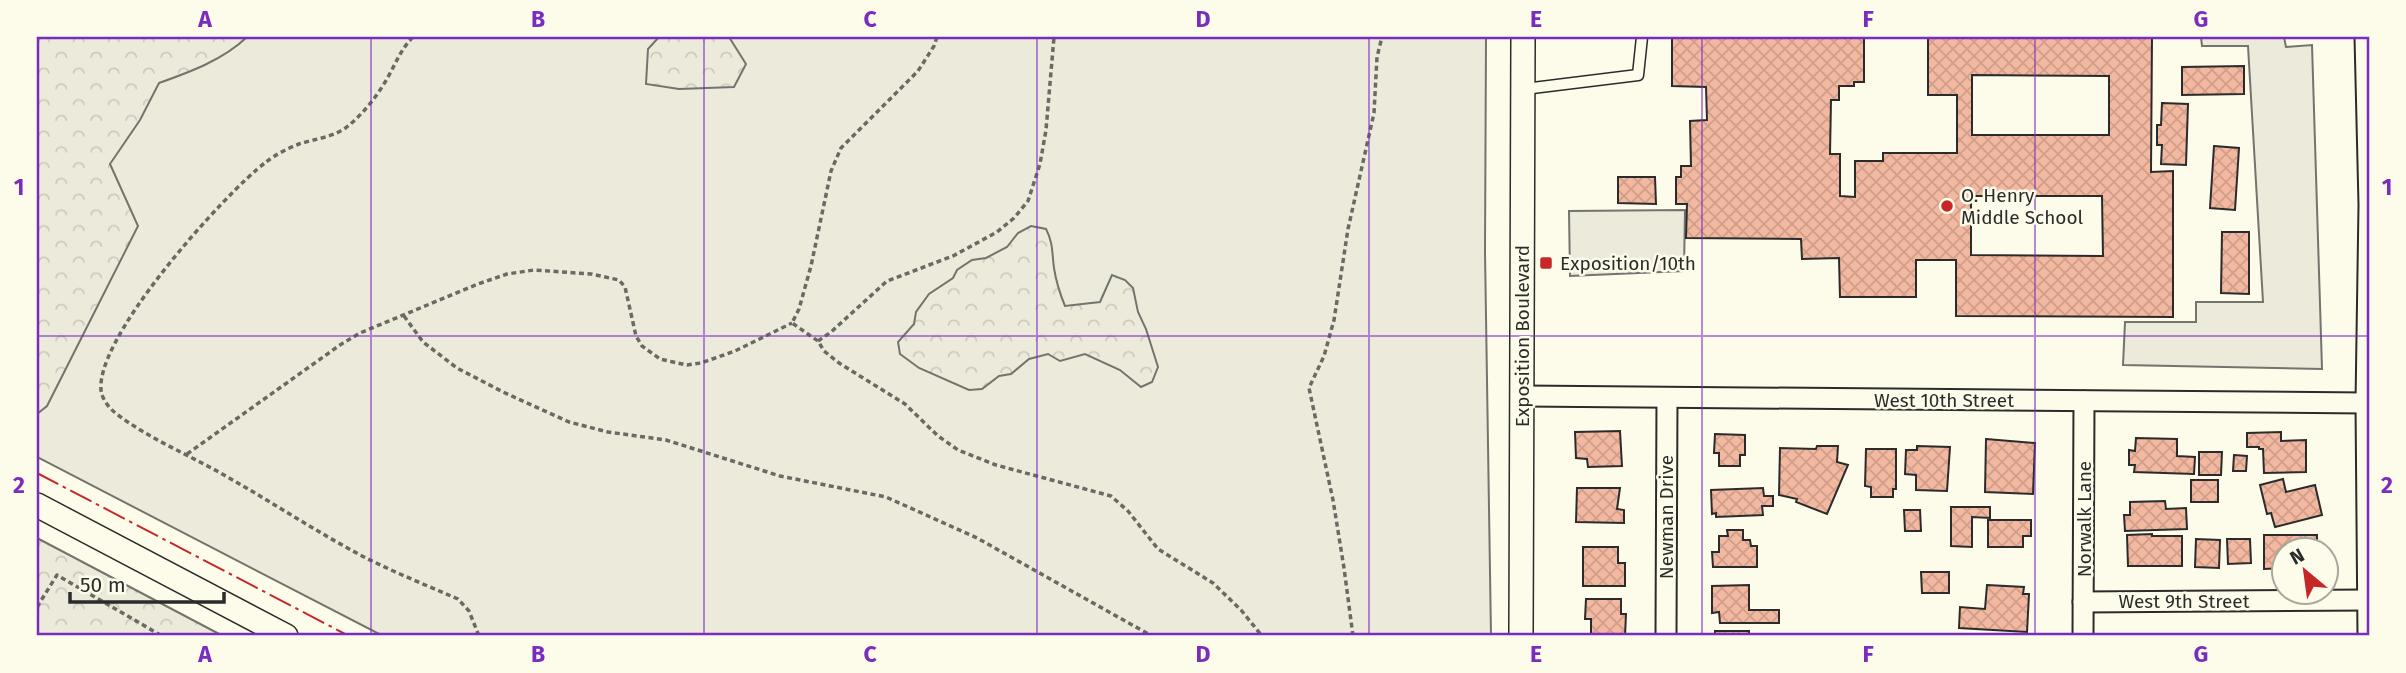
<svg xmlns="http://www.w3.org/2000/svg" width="2406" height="673" viewBox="0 0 2406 673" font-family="'Fira Sans',sans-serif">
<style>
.green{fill:#ecebdb;stroke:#74746e;stroke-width:2}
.forest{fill:url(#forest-crowns);stroke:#74746e;stroke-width:2}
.parking{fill:#eceadb;stroke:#74746e;stroke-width:2}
.building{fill:url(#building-cross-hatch);stroke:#2b2b2b;stroke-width:2;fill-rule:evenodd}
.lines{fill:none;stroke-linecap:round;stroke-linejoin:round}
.service-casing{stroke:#2b2b2b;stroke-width:13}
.minor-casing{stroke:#2b2b2b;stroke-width:23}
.tertiary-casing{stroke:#2b2b2b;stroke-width:26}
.path{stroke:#6a6964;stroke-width:3.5;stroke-dasharray:5 3.5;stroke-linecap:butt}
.service{stroke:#fdfbea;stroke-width:10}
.minor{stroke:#fdfbea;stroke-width:19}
.tertiary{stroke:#fdfbea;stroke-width:23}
.power{stroke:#c62828;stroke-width:2;stroke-dasharray:24 5 3.5 5;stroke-linecap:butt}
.grid{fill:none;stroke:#7b2cbf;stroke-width:2;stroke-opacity:0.55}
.poi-dot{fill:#c62828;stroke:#fdfbea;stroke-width:2.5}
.labels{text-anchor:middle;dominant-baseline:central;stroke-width:5;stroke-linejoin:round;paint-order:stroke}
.poi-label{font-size:19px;fill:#2b2b2b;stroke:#fdfbea;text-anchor:start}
.street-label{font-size:19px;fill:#2b2b2b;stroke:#fdfbea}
.neatline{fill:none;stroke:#7b2cbf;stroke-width:2.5}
.grid-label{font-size:23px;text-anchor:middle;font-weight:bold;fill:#7b2cbf}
</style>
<defs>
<pattern id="forest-crowns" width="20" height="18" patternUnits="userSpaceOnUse" patternTransform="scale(1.75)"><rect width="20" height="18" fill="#ecebdb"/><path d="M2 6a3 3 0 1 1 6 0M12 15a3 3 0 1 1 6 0" fill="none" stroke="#cbcabc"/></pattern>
<pattern id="building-cross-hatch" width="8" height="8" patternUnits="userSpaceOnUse" patternTransform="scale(1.75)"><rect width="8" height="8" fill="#f2b8a0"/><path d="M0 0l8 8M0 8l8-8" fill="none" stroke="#d09e8a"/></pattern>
</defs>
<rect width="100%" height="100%" fill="#fdfbea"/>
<!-- green -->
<path class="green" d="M37 37H1486L1485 252 1491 636H383L37 457Z"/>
<!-- forest -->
<g class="forest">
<path d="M37 37H247C223 60 190 72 159 83L140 120 110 164 138 226 47 406 37 414Z"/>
<path d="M659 37H729L746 64 734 87 679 89 646 84 648 49Z"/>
<path d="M1031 226 1046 229C1053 242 1052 253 1054 268 1056 281 1060 294 1065 306L1100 302 1112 275 1125 280 1133 288 1138 312 1146 329 1158 367 1152 382 1141 387 1120 370 1085 354 1060 361 1048 354 1029 359 1011 374 999 376 982 389 969 390 919 368 900 354 898 342 914 324 916 312 929 294 953 278 957 270 972 260 986 258 1007 247 1018 233Z"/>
<path d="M37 538 223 636H37Z"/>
</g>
<!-- parking -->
<g class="parking">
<path d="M2201 37H2284L2286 47 2312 45 2322 369 2123 365 2125 322H2196V302H2263L2248 46H2202Z"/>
<path d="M1685 210 1684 271 1570 276 1569 211Z"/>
</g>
<!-- building -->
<g class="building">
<path d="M1736 37 1864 38V82H1854V86H1839V100H1831L1830 154H1840V196L1855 197V161H1883V153H1957V95H1928V37H2152L2151 172 2173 171V317L1956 316V260H1916V297H1840L1839 258 1802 259 1801 239 1686 238 1687 204H1676V177H1681V166H1691L1690 121 1707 120 1706 87 1672 86V38ZM1972 75 2109 76V135H1972ZM1971 196H2102L2103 256 1971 255Z"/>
<path d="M2244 66V94L2182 95V67Z"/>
<path d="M2162 103 2188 104 2186 165 2161 164 2162 145H2157V125H2161Z"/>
<path d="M2214 146 2239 148 2235 210 2210 208Z"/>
<path d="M1618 177H1655L1656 204 1618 203Z"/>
<path d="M2222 232H2249V294L2221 293Z"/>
<path d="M1620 431 1622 466 1588 467 1587 459 1576 458 1575 432Z"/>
<path d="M2281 432V441L2306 440V472L2264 473 2263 449H2259V447H2247V433Z"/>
<path d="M1715 434 1745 435V455H1740V466H1719V453H1714Z"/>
<path d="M2136 438 2177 439V456L2195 457 2194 474 2134 472 2135 465H2129V450L2135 451Z"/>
<path d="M1986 439 2035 443 2033 494 1985 492Z"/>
<path d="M1817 446H1838L1837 462 1848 465 1827 514 1796 502 1797 499 1779 495 1780 448 1816 449Z"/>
<path d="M1917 446 1950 447 1947 491 1916 490V475L1905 474 1906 450H1917Z"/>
<path d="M1866 449H1896V489H1893V497H1871V487L1865 486Z"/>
<path d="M2199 452H2222L2221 475H2199Z"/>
<path d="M2234 455 2247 456 2246 471H2233Z"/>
<path d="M2283 479 2286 492 2315 485 2322 515 2275 527 2271 513 2267 514 2260 485Z"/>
<rect x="2191" y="480" width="27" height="22"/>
<path d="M1577 488H1620L1617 509 1624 510V523L1576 522Z"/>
<path d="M1763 488 1764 496H1773V506H1762L1763 515 1716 517V513L1712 514 1711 490Z"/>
<path d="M2165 501 2166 509 2186 508 2187 529 2125 531 2124 515H2130V502Z"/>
<path d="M1951 507H1990V518L1972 517V547L1951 546Z"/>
<path d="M1904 510H1920L1921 531H1905Z"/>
<path d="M1988 520H2031V536H2023V547H1988Z"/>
<path d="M1727 530H1743V540H1750L1751 546H1757V567H1713L1712 552H1719V536H1728Z"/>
<path d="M2152 534V536H2182V566H2128L2127 535Z"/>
<path d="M2264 535H2317V549H2326V568V550H2284V568L2264 569Z"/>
<path d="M2196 539 2220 540 2219 568 2195 567Z"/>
<path d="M2227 539H2250L2251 563 2228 564Z"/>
<path d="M1583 547H1618V563H1625V586H1583Z"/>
<path d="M1921 572H1949V593H1922Z"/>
<path d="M1749 585V610H1779V623H1720L1719 612 1712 613V586Z"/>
<path d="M1987 585 2024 587 2023 594H2029L2027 632 1959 628 1960 607 1985 609Z"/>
<path d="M1586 599H1621V614H1626L1625 636H1591V619H1585Z"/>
<rect x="1715" y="631" width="34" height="5"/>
</g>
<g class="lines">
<!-- service casing -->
<g class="service-casing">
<path id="service" d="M1524 89 1638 75 1642 37"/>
</g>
<!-- minor casing -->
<g class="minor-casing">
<g id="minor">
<path d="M2365 37 2369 205 2366 403 2368 636"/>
<path d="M1523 396 2366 403"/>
<path d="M2083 602 2369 600"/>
<path d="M1666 636 1667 398"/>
<path d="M2083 636 2084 401"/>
</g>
</g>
<!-- tertiary casing -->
<g class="tertiary-casing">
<g id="tertiary">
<path d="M37 505 286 636"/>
<path d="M1521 636 1523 37"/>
</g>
</g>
<!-- path -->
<g class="path">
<path d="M413 37C401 49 396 63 388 77 378 95 364 113 348 126 335 137 314 139 299 144 288 148 275 155 266 162 226 192 87 345 102 395 105 403 111 410 118 415 150 439 189 455 224 475 272 502 318 533 366 558 396 573 428 586 458 599L469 611 479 636"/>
<path d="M937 37 934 46 918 71 841 148 831 171 811 266 799 309 792 323 818 341 824 351 839 363 905 404 938 436 958 450 996 465 1111 496 1128 511 1158 549 1213 583 1241 610 1262 636"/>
<path d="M404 316 423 342 457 368 503 392 569 422 608 432 666 440 780 476 886 497 977 538 1152 636"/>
<path d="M818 341 831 332 887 281 953 256 997 232 1014 218 1028 201 1040 164 1046 130 1054 37"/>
<path d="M187 454 340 345 360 333 478 284 507 274 534 270 591 274 619 280 625 287 636 336 642 346 660 359 673 362 687 365 701 363 735 351 792 323"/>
<path d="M37 607 57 575 162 636"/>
<path d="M1353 636 1344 568 1333 500 1309 388 1324 356 1334 320 1348 229 1374 113 1377 57 1382 37"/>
</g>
<!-- service -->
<use href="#service" class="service"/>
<!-- minor -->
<use href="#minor" class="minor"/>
<!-- tertiary -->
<use href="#tertiary" class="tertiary"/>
<!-- power -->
<path class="power" d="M37 473 349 636"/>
</g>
<!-- grid -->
<path class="grid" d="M371 37V636M704 37V636M1037 37V636M1369 37V636M1702 37V636M2035 37V636M37 336H2369"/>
<!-- markers -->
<g class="poi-dot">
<circle cx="1947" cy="206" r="7"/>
<rect x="1539" y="256" width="14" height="14" rx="3.5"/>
</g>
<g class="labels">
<!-- poi labels -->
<g class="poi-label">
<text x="1961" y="195">O. Henry<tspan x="1961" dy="22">Middle School</tspan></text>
<text x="1560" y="263">Exposition/10th</text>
</g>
<!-- street labels -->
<g class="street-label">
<text transform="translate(1522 336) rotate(-90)">Exposition Boulevard</text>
<text x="1944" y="400">West 10th Street</text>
<text transform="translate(1666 517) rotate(-90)">Newman Drive</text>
<text transform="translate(2084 519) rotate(-90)">Norwalk Lane</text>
<text x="2184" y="601">West 9th Street</text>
</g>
</g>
<!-- border -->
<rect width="2406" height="673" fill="none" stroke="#fdfbea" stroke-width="77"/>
<!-- north arrow -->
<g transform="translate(2305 571) rotate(331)"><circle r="33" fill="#fdfbea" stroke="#a9a89e" stroke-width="2"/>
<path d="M0-5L12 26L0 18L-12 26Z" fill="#c62828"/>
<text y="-10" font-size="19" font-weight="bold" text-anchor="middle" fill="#2b2b2b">N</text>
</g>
<!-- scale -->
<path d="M70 592v10h154v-10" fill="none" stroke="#2b2b2b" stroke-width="3.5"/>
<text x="80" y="592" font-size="21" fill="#2b2b2b" stroke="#fdfbea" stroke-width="5" paint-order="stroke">50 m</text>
<rect x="38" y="38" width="2330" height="596" class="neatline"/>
<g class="grid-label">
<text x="205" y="27">A</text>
<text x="538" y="27">B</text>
<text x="870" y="27">C</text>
<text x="1203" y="27">D</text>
<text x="1536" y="27">E</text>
<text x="1868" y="27">F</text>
<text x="2201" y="27">G</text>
<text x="19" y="195">1</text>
<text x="2387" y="195">1</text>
<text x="19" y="493">2</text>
<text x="2387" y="493">2</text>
<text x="205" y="662">A</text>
<text x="538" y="662">B</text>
<text x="870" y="662">C</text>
<text x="1203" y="662">D</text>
<text x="1536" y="662">E</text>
<text x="1868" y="662">F</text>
<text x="2201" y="662">G</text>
</g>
</svg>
